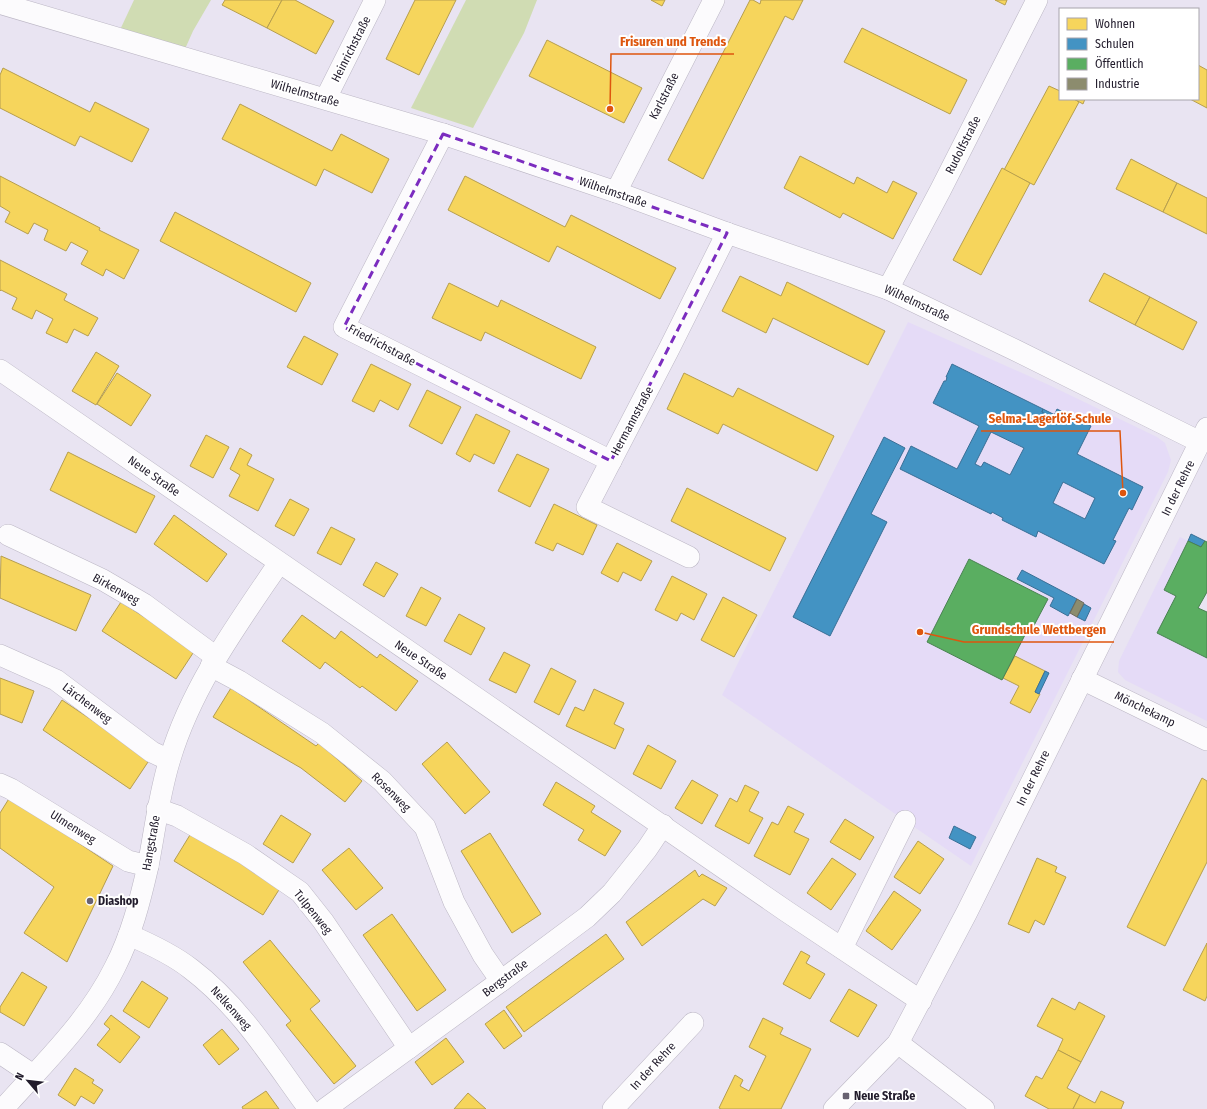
<svg xmlns="http://www.w3.org/2000/svg" width="1207" height="1109" viewBox="0 0 1207 1109" font-family="'Fira Sans Condensed',sans-serif">
<style>
.built{fill:#e5dbf7}
.green{fill:#d0dcb3}
.homes{fill:#f6d55c;stroke:#b69e4e}
.schools{fill:#4393c3;stroke:#396f96;fill-rule:evenodd}
.public{fill:#5aae61;stroke:#498251}
.industry{fill:#8c8c6e;stroke:#6c6a5a}
.lines{fill:none;stroke-linecap:round;stroke-linejoin:round}
.minor-casing{stroke:#bcb7c5;stroke-width:22}
.minor{stroke:#fcfbfd;stroke-width:21}
.marked{fill:none;stroke:#7b2cbf;stroke-width:3;stroke-dasharray:8 5;stroke-linejoin:round}
.poi-dot{fill:#686271;stroke:#fff;stroke-width:1.5}
.labels{text-anchor:middle;dominant-baseline:central;stroke-width:4;stroke-linejoin:round;paint-order:stroke}
.street-label{font-size:12px;fill:#221c2c;stroke:#fff}
.poi-label{font-size:12px;font-weight:bold;fill:#221c2c;stroke:#fff;text-anchor:start}
.leader{fill:none;stroke:#de560e;stroke-width:1.5}
.callout-dot{fill:#de560e;stroke:#fff;stroke-width:1.5}
.callout-label{font-size:13px;text-anchor:middle;font-weight:bold;fill:#de560e;stroke:#fff;stroke-width:4;stroke-linejoin:round;paint-order:stroke}
</style>
<rect width="100%" height="100%" fill="#e9e4f2"/>
<!-- built -->
<g class="built">
<path d="M908 322 1049 385 1157 437 1165 443 1171 460 1168 472 971 866 722 695Z"/>
<path d="M1180 537 1188 541 1164 589 1176 596 1158 633 1207 658V721L1125 680 1118 672 1119 661Z"/>
</g>
<!-- green -->
<g class="green">
<path d="M134 0H211L193 31 185 49 119 32Z"/>
<path d="M466 0H537L524 33 473 128 411 108Z"/>
</g>
<!-- homes -->
<g class="homes">
<path d="M225 0H282L267 28 222 5Z"/>
<path d="M282 0H295L334 21 316 54 267 28Z"/>
<path d="M415 0H456L419 75 386 59Z"/>
<path d="M651 0H665L662 6Z"/>
<path d="M750 0H753L760 4 761 0H803L793 20 785 16 703 179 668 160Z"/>
<path d="M995 0H1007L1005 5Z"/>
<path d="M862 28 967 80 950 114 844 62Z"/>
<path d="M547 40 642 88 624 123 529 76Z"/>
<path d="M1198 65 1207 70V108L1190 99H1198Z"/>
<path d="M3 68 90 112 95 102 149 129 132 162 80 136 75 146 0 108V75Z"/>
<path d="M1049 86 1060 91V99H1074L1079 102 1034 185 1004 170Z"/>
<path d="M1074 99H1085L1083 104Z"/>
<path d="M240 104 332 151 341 134 389 159 372 193 324 169 316 186 222 139Z"/>
<path d="M800 156 854 184 857 177 887 193 893 181 917 193 893 239 843 213 840 218 784 188Z"/>
<path d="M1131 159 1177 183 1163 212 1116 189Z"/>
<path d="M1002 168 1030 183 981 275 953 260Z"/>
<path d="M0 176 100 228 99 230 139 250 124 279 106 269 103 276 81 264 88 251 71 242 66 251 44 240 48 230 34 223 28 234 5 222 10 212 0 206Z"/>
<path d="M465 176 565 227 571 215 676 268 660 299 557 246 549 262 448 210Z"/>
<path d="M1177 183 1207 198V234L1163 212Z"/>
<path d="M175 212 311 283 296 312 160 241Z"/>
<path d="M0 260 67 294 64 300 98 318 88 336 74 329 67 343 46 333 53 319 36 310 32 319 12 309 17 298 1 290 0 291Z"/>
<path d="M1104 273 1150 297 1135 325 1089 301Z"/>
<path d="M740 276 781 296 787 282 885 331 868 365 773 318 766 333 722 311Z"/>
<path d="M449 283 498 307 501 300 596 347 581 379 485 332 481 341 432 318Z"/>
<path d="M1150 297 1197 322 1183 350 1135 325Z"/>
<path d="M304 336 338 354 322 385 287 367Z"/>
<path d="M96 352 119 366 96 405 72 391Z"/>
<path d="M371 364 411 384 398 410 380 400 374 412 352 401Z"/>
<path d="M117 373 151 395 131 426 97 404Z"/>
<path d="M684 373 733 397 738 388 834 436 817 471 723 424 718 434 667 409Z"/>
<path d="M427 390 461 407 442 444 409 426Z"/>
<path d="M476 414 510 431 494 464 474 454 470 462 456 454Z"/>
<path d="M206 435 229 447 213 478 190 466Z"/>
<path d="M240 448 252 455 247 465 274 479 258 511 229 496 240 475 230 469Z"/>
<path d="M68 452 155 496 136 533 50 490Z"/>
<path d="M517 454 549 469 530 507 498 491Z"/>
<path d="M687 488 786 538 770 571 671 521Z"/>
<path d="M290 499 309 509 294 536 275 526Z"/>
<path d="M554 504 597 525 583 555 557 543 553 551 535 543Z"/>
<path d="M174 515 227 554 207 582 154 544Z"/>
<path d="M331 527 355 539 341 565 317 553Z"/>
<path d="M617 543 652 561 641 581 623 572 618 582 601 573Z"/>
<path d="M1 556 91 595 76 631 0 598Z"/>
<path d="M376 562 398 574 384 597 363 585Z"/>
<path d="M672 576 707 594 694 620 681 613 677 621 655 610Z"/>
<path d="M421 587 441 598 426 626 406 616Z"/>
<path d="M723 597 757 615 734 657 701 640Z"/>
<path d="M121 602 195 650 176 679 102 631Z"/>
<path d="M459 614 485 628 471 655 444 641Z"/>
<path d="M302 615 335 639 341 631 377 658 380 654 418 681 396 711 362 686 360 688 325 662 320 669 282 641Z"/>
<path d="M504 652 530 665 516 693 489 680Z"/>
<path d="M1015 656 1045 671 1035 692 1040 694 1030 713 1010 703 1019 686 1003 678Z"/>
<path d="M551 668 576 681 559 715 534 702Z"/>
<path d="M0 678 34 691 22 723 0 714Z"/>
<path d="M231 688 316 746 319 743 362 781 345 802 301 768 213 717Z"/>
<path d="M594 689 624 703 614 724 624 729 615 749 566 726 575 707 584 711Z"/>
<path d="M62 700 150 759 130 789 43 730Z"/>
<path d="M447 742 490 792 465 814 422 764Z"/>
<path d="M648 745 676 761 661 789 633 774Z"/>
<path d="M1202 778 1207 781V862L1165 946 1127 927Z"/>
<path d="M692 780 718 795 702 824 675 808Z"/>
<path d="M556 782 595 806 591 812 621 831 605 856 578 840 584 830 543 805Z"/>
<path d="M745 785 759 792 749 811 763 818 749 844 715 826 730 798 737 802Z"/>
<path d="M10 797 113 866 67 962 24 933 54 887 0 848V813Z"/>
<path d="M788 806 804 814 794 832 809 839 790 875 754 856 772 822 778 825Z"/>
<path d="M281 815 311 834 293 863 263 844Z"/>
<path d="M845 819 874 837 860 860 830 842Z"/>
<path d="M193 830 282 885 263 915 174 861Z"/>
<path d="M490 833 541 914 512 933 461 851Z"/>
<path d="M918 841 944 859 920 894 894 877Z"/>
<path d="M349 848 383 888 356 910 322 870Z"/>
<path d="M832 858 856 874 831 910 807 893Z"/>
<path d="M1037 858 1057 867 1055 872 1066 877 1044 925 1035 920 1029 933 1008 924Z"/>
<path d="M695 870 699 877 702 874 727 888 715 906 703 899 642 946 626 922Z"/>
<path d="M894 891 921 910 892 950 866 931Z"/>
<path d="M392 914 446 990 417 1011 363 935Z"/>
<path d="M606 934 624 959 524 1032 506 1007Z"/>
<path d="M270 940 320 1001 310 1009 356 1066 334 1084 286 1025 291 1021 243 962Z"/>
<path d="M1207 943V996L1205 1001 1183 990Z"/>
<path d="M801 951 810 956 806 963 825 974 810 999 783 984Z"/>
<path d="M22 972 47 987 24 1026 0 1012V1007Z"/>
<path d="M142 981 168 998 149 1028 123 1011Z"/>
<path d="M849 989 877 1005 858 1037 830 1021Z"/>
<path d="M1052 998 1075 1010 1079 1002 1105 1016 1081 1062 1058 1050 1063 1039 1037 1026Z"/>
<path d="M504 1010 522 1036 504 1049 485 1024Z"/>
<path d="M111 1015 140 1037 120 1063 97 1045 110 1029 104 1024Z"/>
<path d="M763 1018 783 1028 780 1034 811 1049 781 1109H721L719 1108 735 1075 743 1080 740 1086 749 1091 766 1056 749 1047Z"/>
<path d="M222 1029 239 1049 219 1065 203 1045Z"/>
<path d="M446 1038 464 1062 432 1085 415 1062Z"/>
<path d="M1058 1050 1081 1062 1067 1088 1080 1095 1073 1109H1049L1025 1096 1036 1076 1042 1079Z"/>
<path d="M75 1068 94 1080 92 1083 103 1090 94 1104 81 1096 75 1106 58 1095Z"/>
<path d="M266 1091 279 1109H243L242 1107Z"/>
<path d="M1101 1091 1124 1102 1121 1109H1073L1080 1095 1095 1103Z"/>
<path d="M468 1093 486 1109H454Z"/>
</g>
<!-- schools -->
<g class="schools">
<path d="M952 364 1043 409 1042 412 1053 418 1057 409 1091 426 1077 454 1143 487 1132 510 1129 508 1113 540 1116 541 1104 564 1038 531 1036 537 1002 520 1003 518 992 512 991 514 900 469 911 446 957 469 979 426 933 403 944 381H946L947 377H946ZM991 432 1024 448 1010 475 984 462 981 467 975 464ZM1063 482 1095 498 1085 519 1053 503Z"/>
<path d="M1043 409 1055 415 1053 418 1042 412Z"/>
<path d="M884 437 905 448 871 514 887 522 830 636 793 617Z"/>
<path d="M1191 534 1205 541 1201 547 1188 541Z"/>
<path d="M1022 570 1077 599 1068 616 1050 606 1054 598 1017 579Z"/>
<path d="M1084 604 1091 608 1085 621 1077 617Z"/>
<path d="M1045 671 1049 673 1039 694 1035 692Z"/>
<path d="M954 826 976 837 970 849 949 838Z"/>
</g>
<!-- public -->
<g class="public">
<path d="M1188 541 1201 547 1205 541 1207 542V592L1198 608 1207 612V658L1157 633 1176 596 1164 590Z"/>
<path d="M969 559 1048 599 1030 633 1027 631 1002 680 927 642Z"/>
</g>
<!-- industry -->
<path class="industry" d="M1077 599 1084 603 1077 617 1070 613Z"/>
<g class="lines">
<!-- minor casing -->
<g class="minor-casing">
<g id="minor">
<path d="M2 4 443 134 616 192 727 233 888 289 1015 350 1200 442"/>
<path d="M326 98 375 0"/>
<path d="M443 134 344 327 611 461"/>
<path d="M616 192 714 0"/>
<path d="M888 289 941 189 1037 0"/>
<path d="M0 370 786 911 921 1001"/>
<path d="M8 535 103 580 144 604 216 657"/>
<path d="M689 557 587 507 669 349 727 233"/>
<path d="M0 655 56 680 152 752 169 760"/>
<path d="M211 666 239 681 322 733 382 781 425 827 454 902 483 955 501 981"/>
<path d="M1082 679 1207 740"/>
<path d="M0 784 11 789 128 861 148 866"/>
<path d="M157 809 177 816 245 854 300 892 323 921 409 1048"/>
<path d="M129 935C150 944 172 954 191 969 240 1006 273 1060 309 1109"/>
<path d="M842 948 905 821"/>
<path d="M898 1043 984 1109"/>
<path d="M0 1053 33 1075"/>
<path d="M3 1109C43 1064 88 1022 115 967 131 936 140 901 148 866 155 830 159 794 170 759 192 686 237 625 279 563"/>
<path d="M325 1109 501 981 587 917 612 893 647 849 663 825"/>
<path d="M613 1109 693 1023"/>
<path d="M834 1109 898 1043 967 912 1207 428"/>
</g>
</g>
<!-- minor -->
<use href="#minor" class="minor"/>
</g>
<!-- marked area -->
<path class="marked" d="M443 134 727 233 611 461 344 327Z"/>
<!-- markers -->
<g class="poi-dot">
<circle cx="90" cy="901" r="4"/>
<rect x="842" y="1092" width="8" height="8" rx="2"/>
</g>
<g class="labels">
<!-- street labels -->
<g class="street-label">
<text transform="translate(351 49) rotate(-63)">Heinrichstraße</text>
<text transform="translate(305 93) rotate(16)">Wilhelmstraße</text>
<text transform="translate(664 96) rotate(-63)">Karlstraße</text>
<text transform="translate(963 145) rotate(-63)">Rudolfstraße</text>
<text transform="translate(613 192) rotate(19)">Wilhelmstraße</text>
<text transform="translate(917 303) rotate(25)">Wilhelmstraße</text>
<text transform="translate(382 345) rotate(28)">Friedrichstraße</text>
<text transform="translate(632 421) rotate(-62)">Hermannstraße</text>
<text transform="translate(154 476) rotate(35)">Neue Straße</text>
<text transform="translate(1178 488) rotate(-64)">In der Rehre</text>
<text transform="translate(116 589) rotate(29)">Birkenweg</text>
<text transform="translate(421 660) rotate(34)">Neue Straße</text>
<text transform="translate(87 703) rotate(37)">Lärchenweg</text>
<text transform="translate(1145 709) rotate(26)">Mönchekamp</text>
<text transform="translate(1033 778) rotate(-64)">In der Rehre</text>
<text transform="translate(391 792) rotate(45)">Rosenweg</text>
<text transform="translate(73 827) rotate(32)">Ulmenweg</text>
<text transform="translate(151 843) rotate(-80)">Hangstraße</text>
<text transform="translate(313 912) rotate(51)">Tulpenweg</text>
<text transform="translate(505 978) rotate(-37)">Bergstraße</text>
<text transform="translate(231 1008) rotate(48)">Nelkenweg</text>
<text transform="translate(653 1066) rotate(-47)">In der Rehre</text>
</g>
<!-- poi labels -->
<g class="poi-label">
<text x="98" y="901">Diashop</text>
<text x="854" y="1096">Neue Straße</text>
</g>
</g>
<!-- callouts -->
<path class="leader" d="M610 109L611 54H734M1123 493L1120 431H981M920 632L964 642H1114"/>
<g class="callout-dot">
<circle cx="610" cy="109" r="4"/>
<circle cx="1123" cy="493" r="4"/>
<circle cx="920" cy="632" r="4"/>
</g>
<g class="callout-label">
<text x="673" y="46">Frisuren und Trends</text>
<text x="1050" y="423">Selma-Lagerlöf-Schule</text>
<text x="1039" y="634">Grundschule Wettbergen</text>
</g>
<!-- legend -->
<rect x="1059" y="8" width="140" height="92" fill="#ffffff" stroke="#a7a4ab"/>
<rect x="1067" y="18" width="20" height="12" fill="#f6d55c" stroke="#a7a4ab"/>
<text x="1095" y="28" font-size="12" fill="#221c2c">Wohnen</text>
<rect x="1067" y="38" width="20" height="12" fill="#4393c3" stroke="#a7a4ab"/>
<text x="1095" y="48" font-size="12" fill="#221c2c">Schulen</text>
<rect x="1067" y="58" width="20" height="12" fill="#5aae61" stroke="#a7a4ab"/>
<text x="1095" y="68" font-size="12" fill="#221c2c">Öffentlich</text>
<rect x="1067" y="78" width="20" height="12" fill="#8c8c6e" stroke="#a7a4ab"/>
<text x="1095" y="88" font-size="12" fill="#221c2c">Industrie</text>
<!-- north arrow -->
<g transform="translate(28 1081) rotate(298)" stroke="#ffffff" stroke-width="3" paint-order="stroke">
<path d="M0-3L7 15L0 10L-7 15Z" fill="#221c2c"/>
<text y="-6" font-size="11" font-weight="bold" text-anchor="middle" fill="#221c2c">N</text>
</g>
</svg>
